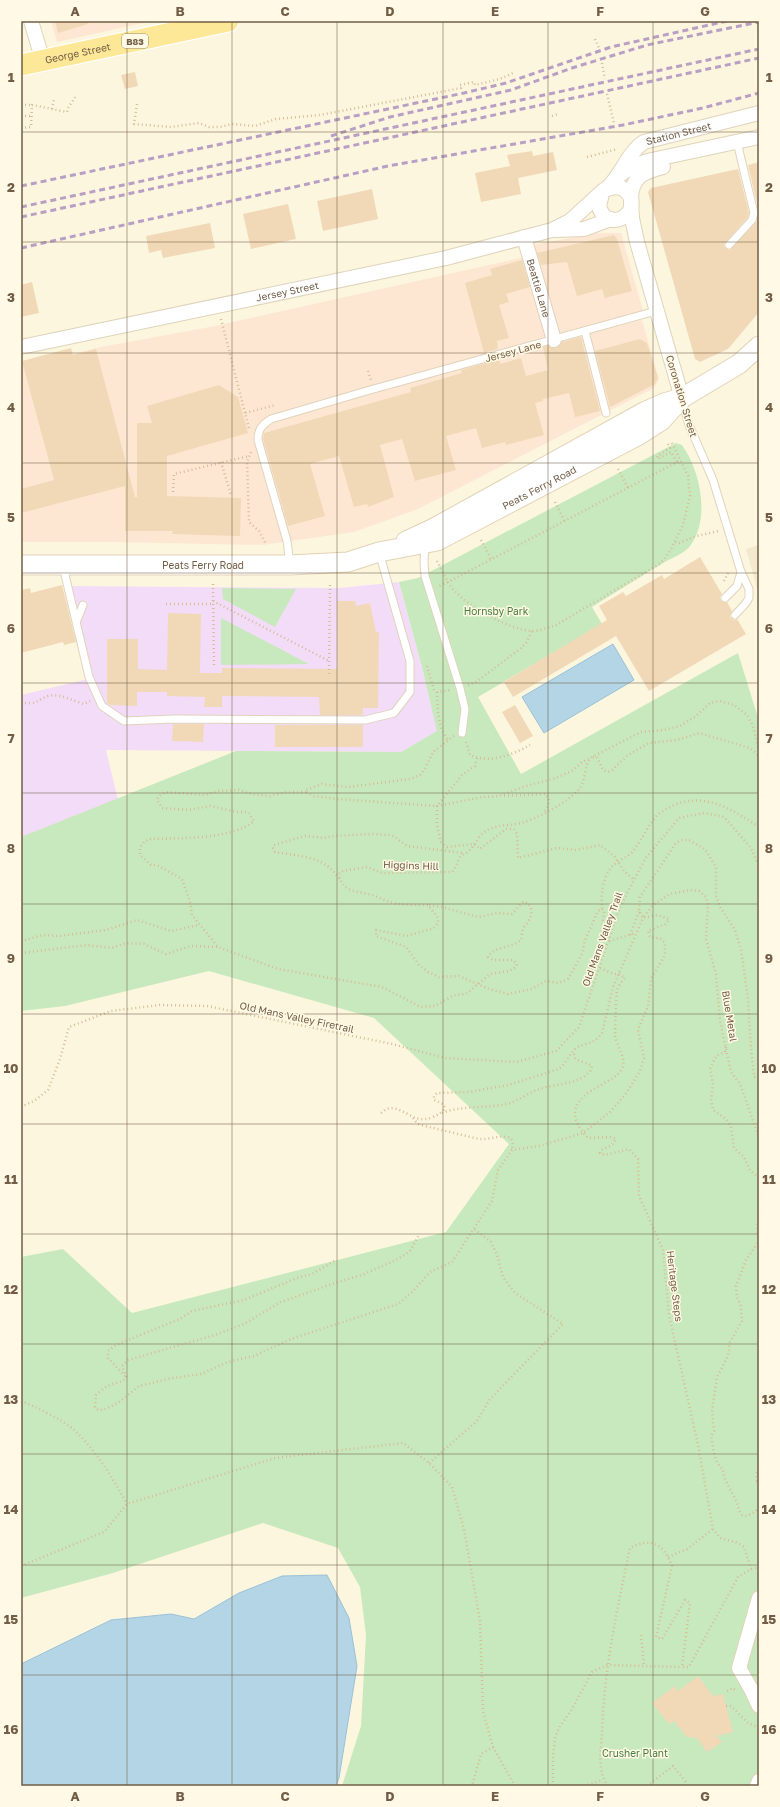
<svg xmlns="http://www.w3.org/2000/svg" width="780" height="1807" viewBox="0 0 780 1807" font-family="'Golos Text',sans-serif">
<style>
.residential{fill:#f3e9cd}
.commercial{fill:#fde7d2}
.education{fill:#f3dcf8}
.green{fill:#c8e9be}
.water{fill:#b4d5e5;stroke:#9ac2d7}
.building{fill:#f1d9b7}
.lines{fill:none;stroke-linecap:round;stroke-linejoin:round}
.lane-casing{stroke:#e0d3bb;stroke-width:9}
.street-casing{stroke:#e0d3bb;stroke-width:16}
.secondary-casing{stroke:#e2d2b6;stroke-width:21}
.primary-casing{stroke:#fff;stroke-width:23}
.path{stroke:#d6bc9a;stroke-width:2.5;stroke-dasharray:1 3;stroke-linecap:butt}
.lane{stroke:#fff;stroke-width:7}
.street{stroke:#fff;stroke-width:14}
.secondary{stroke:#fff;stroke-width:19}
.primary{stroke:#fce896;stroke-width:21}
.rail{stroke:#ba9fc4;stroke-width:3;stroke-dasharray:6 4;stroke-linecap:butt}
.grid{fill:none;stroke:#725e47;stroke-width:1;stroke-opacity:0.55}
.labels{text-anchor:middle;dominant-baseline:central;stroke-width:3;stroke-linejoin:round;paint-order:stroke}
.shield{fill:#fff9e5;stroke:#9c8c76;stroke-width:1}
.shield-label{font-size:9px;font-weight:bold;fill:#725e47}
.street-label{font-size:10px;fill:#725e47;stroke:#fff9e5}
.park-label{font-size:10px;fill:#497e41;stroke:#fff9e5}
.neatline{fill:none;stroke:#725e47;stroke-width:1.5}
.grid-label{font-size:13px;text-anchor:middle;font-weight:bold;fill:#725e47}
</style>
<rect width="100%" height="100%" fill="#fcf6df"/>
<!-- residential -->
<path class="residential" d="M759 545V595L746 549Z"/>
<!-- commercial -->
<g class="commercial">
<path d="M51 21H152L57 42Z"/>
<path d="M598 233H621L643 311 556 335 531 245Z"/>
<path d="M525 257 551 343 642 320 659 379 654 388 418 509 354 532 262 545 114 542H21V366L101 347 215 326Z"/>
</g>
<!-- education -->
<path class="education" d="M399 582 422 667 438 731 401 752 106 750 155 953 21 989V695L88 679 65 586 339 588Z"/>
<!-- green -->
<g class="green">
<path d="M676 443 682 445C700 470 711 518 690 546 685 553 672 558 665 562 640 577 616 592 592 607L602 624 478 697 521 774 738 653 759 721V1786H342L361 1726 366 1635 360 1587 338 1548 263 1523 113 1573 21 1598V1257L63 1249 132 1313 446 1232 509 1144 374 1018 209 971 65 1006 21 1011V837L236 751 401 752 437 731 422 667 399 582 418 578Z"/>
<path d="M222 588 296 589 275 627 223 599Z"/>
<path d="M221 618 309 664 221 665Z"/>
</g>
<!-- water -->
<g class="water">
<path d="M613 644 634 680 544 733 522 697Z"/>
<path d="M327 1575 349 1618 357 1666 339 1778 336 1786H21V1664L111 1620 171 1614 194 1619 239 1593 282 1576Z"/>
</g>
<!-- building -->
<g class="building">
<path d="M55 21H88V24L58 33Z"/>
<path d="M135 72 138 86 125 89 121 75Z"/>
<path d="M532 151 533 156 553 152 557 170 518 178 521 194 481 202 475 173 510 166 507 155Z"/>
<path d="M759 162V312L728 349 700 362 695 359 648 192 651 188 738 169 749 213 748 217 724 244 725 248 730 250 757 221 759 212 748 165Z"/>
<path d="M372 189 378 219 323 231 317 201Z"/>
<path d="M288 204 296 239 251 249 243 214Z"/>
<path d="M210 223 215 248 163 258 161 250 149 253 146 236Z"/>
<path d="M614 235 617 239 632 291 605 298 602 289 577 296 567 262 541 265 537 253Z"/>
<path d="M522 260 530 287 506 294 509 302 499 305 509 338 497 341 498 349 484 353 465 283 492 275 490 269Z"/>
<path d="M32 282 39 313 21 317V285Z"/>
<path d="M581 337 600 411 575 417 569 393 543 399V401L535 403 544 435 506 445 505 442 482 448 476 428 446 436 456 470 415 481 402 439 380 445 394 497 368 507 367 504 354 507 339 456 310 464 325 516 288 526 263 439 264 433 411 392 410 388 462 373 461 370 500 359V364L521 358 526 376 548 370 543 347 548 346 556 348 562 342Z"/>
<path d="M640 339 647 343 658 378 655 384 610 407 595 351Z"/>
<path d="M71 348 73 355 96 349 135 497H137V423H152L147 406 219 385 238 397 248 433 167 456V496L241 498 240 536 172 534 173 531H125V486L21 513V489L54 480 22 361Z"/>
<path d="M700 557 722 594 720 597 721 601 727 602 732 611 730 617 734 620 737 619 746 634 649 691 616 636 513 697 504 682 607 620 599 606 623 592 626 596 662 575 664 579Z"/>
<path d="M62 585 76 642 64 645 63 642 21 653V590L30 588 31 593Z"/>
<path d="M337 601H355L356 606 370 603 376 632H379L378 708H363V715H320L319 697 222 696V707H204L205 697 167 696V692H137V706L110 705 107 703V639H138V669L167 670 168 613 201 614 200 673H222V668L337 669Z"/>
<path d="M515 705 533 736 520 743 502 712Z"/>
<path d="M173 724H204L203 742 172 741Z"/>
<rect x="275" y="725" width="88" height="22"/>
<path d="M698 1676 713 1696 723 1694 733 1732 717 1736 722 1742 707 1752 697 1738 687 1737 674 1721 669 1724 652 1703 675 1686 678 1691Z"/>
</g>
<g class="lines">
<!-- lane casing -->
<g class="lane-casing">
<g id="lane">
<path d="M729 245 752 220 754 213 737 142"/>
<path d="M585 331 606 413"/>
<path d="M682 400 689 425 713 480 741 572 749 589V598L746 603 735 615"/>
<path d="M425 544 424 563 425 576 460 688 465 709 462 733"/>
<path d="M290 564 287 541 258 440C258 429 262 425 271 419L370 390 656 311"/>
<path d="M63 566 89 677 102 706 124 721 174 719 365 720 394 713 410 692V661L379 552"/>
<path d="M725 598 737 586 741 572"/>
<path d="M77 620 83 605"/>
</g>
</g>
<!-- street casing -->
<g class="street-casing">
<g id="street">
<path d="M31 21 43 61"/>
<path d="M620 175 631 167 647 161 759 137"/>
<path id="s1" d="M607 188C622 175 627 153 644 142L759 113"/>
<path d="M631 200C631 177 643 172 663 167"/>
<path d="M631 204 632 218 637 242 682 398"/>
<path d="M555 230 584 229 611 219"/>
<path id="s2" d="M524 237 554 340"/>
<path id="s3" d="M21 347 446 258 552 230 570 221 604 190 615 187 622 188C650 206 610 238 599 207L602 193"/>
<path d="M759 1706 751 1689 739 1668 759 1598"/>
<path d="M757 1786 759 1781"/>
</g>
</g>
<!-- secondary casing -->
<g class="secondary-casing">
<g id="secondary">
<path d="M406 541 434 528 644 412 664 403 682 398 739 364 759 346"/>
<path id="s4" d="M21 565H290L348 562 379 552 437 541 639 435 661 421 682 398"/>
</g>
</g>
<!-- primary casing -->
<g class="primary-casing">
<g id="primary">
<path id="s5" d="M21 65 228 21"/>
</g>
</g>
<!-- path -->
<g class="path">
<path d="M595 39 599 48"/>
<path d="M602 63 605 79"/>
<path d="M607 94 614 123"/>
<path d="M137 104 134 124 171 127 199 123 209 127H220L232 124 255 126 276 119 320 115 461 88 460 85 474 82 475 85 500 79 513 73"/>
<path d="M21 105H32"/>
<path d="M52 109 54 99"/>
<path d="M21 116H31"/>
<path d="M552 116 558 114"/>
<path d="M21 128 31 127 32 105 67 112 68 108 76 96"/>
<path d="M587 157 618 149"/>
<path d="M221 319 245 413"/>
<path d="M368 371 371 380"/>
<path d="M249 428 245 413 276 405"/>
<path d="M672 443 688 476 690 496 683 525 670 551 661 563 556 625C549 627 541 631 532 631 509 630 459 603 448 582L681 460"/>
<path d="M668 444 670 448 657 456 658 459 671 452 677 462"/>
<path d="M251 452 247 462 249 522 259 531 266 544"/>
<path d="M221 462 231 495"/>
<path d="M618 469 628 488"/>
<path d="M173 492 174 474 249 456"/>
<path d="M555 502 565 522"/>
<path d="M481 540 491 559"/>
<path d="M675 542 679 543 696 536 719 531"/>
<path d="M437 561 448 582 439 586"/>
<path d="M724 581 729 571"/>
<path d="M213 584 214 667"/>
<path d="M213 601 329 661"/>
<path d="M166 604H213"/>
<path d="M427 666 434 690 437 692 452 690"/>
<path d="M329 674 330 585"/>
<path d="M468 685 476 682 521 648 526 643 532 631"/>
<path d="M437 692C438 708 437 728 449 741"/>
<path d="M21 702C37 706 36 700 48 696 60 693 73 701 84 704L90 701"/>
<path d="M454 736 433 752 425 769 420 775 410 779 348 787 322 784 306 790V792L314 796 337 799 437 806 483 797 499 796 526 786 553 779 572 771 582 762 589 759"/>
<path d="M466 742 470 755C490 764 512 755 530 745"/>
<path d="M759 751 753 726 747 715 734 705 720 701 710 703 696 716 680 726 664 730 641 732 592 757C581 767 590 783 572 796 560 806 536 819 521 823 506 827 497 823 483 833 478 837 475 845 470 850 468 853 463 853 460 857 457 862 456 868 452 872L382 873 367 867 343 871 339 874C342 893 358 891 372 895 381 898 390 903 399 904 408 905 418 905 428 905L438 918V923L434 928 407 936 376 930V936L406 947 419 965 428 972 439 977 459 976 489 989 508 994 532 989 546 981 559 983 568 979 582 954 585 940 598 911 602 909C601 895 602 874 615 864 620 859 628 857 632 852 641 842 646 829 654 819 659 812 667 809 674 805 706 792 733 810 759 827"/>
<path d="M593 757H597L603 770 608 772 612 770 628 755 649 743 677 740 699 733 750 748 759 756"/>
<path d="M477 758 475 766 462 775 437 806V825L441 842 447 847 474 844 480 849 506 829H514L517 834 518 858 557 848 576 850 600 845 615 857 624 871 634 880"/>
<path d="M306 792H286L270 796 252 794 239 790 219 791 205 795 166 792 159 796 157 800 162 808 189 810 210 806 237 812H248L254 821C232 840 178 838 151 839L145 841 140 847V855L151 865H157L182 879 190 902 192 915 218 947 278 969 382 987 421 1007 435 1006 454 995 466 994 490 974 509 971 516 967 517 964 513 960H493L488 957C494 946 512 948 521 940 522 936 522 931 524 927 530 920 535 912 528 903L523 902 512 914 498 913 478 917 442 907 428 905"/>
<path d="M504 796 546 794 549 799 548 807 545 811"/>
<path d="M339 879C326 856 298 856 275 852L273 848 274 845 305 836 324 838 334 836 372 834 390 835 395 837 407 846 463 853"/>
<path d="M602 909 604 910C604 924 596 933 610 941L636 933"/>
<path d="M630 935 639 911"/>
<path d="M21 941 43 935 59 936 106 930 137 920 171 931 199 925"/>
<path d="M21 953 87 945 112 948 126 943 144 944 166 954 191 946 218 947"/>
<path d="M600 968 614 974H619L625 978C622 981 618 986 617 991 616 993 615 1034 615 1036 617 1046 627 1060 622 1068 618 1077 609 1080 601 1085 574 1099 565 1114 588 1138L611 1137 616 1139 612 1145 601 1150 600 1153 605 1155 629 1149 638 1159 639 1196 663 1250 669 1315 698 1445 713 1529 720 1538 738 1543 744 1547 751 1569"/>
<path d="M726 1047 725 1052 716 1056 710 1069 713 1084 711 1100 713 1110 727 1120 731 1127 734 1148 744 1157 750 1170 757 1176 759 1180"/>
<path d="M759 1078 754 1077 751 1048 748 999 741 950 735 930 720 907 716 895V867L705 849 689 840H681L676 843 640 897 639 911 643 918 653 905 670 894 690 890 699 891 706 897 708 905 706 939 716 974 720 1021 731 1072 740 1084 759 1137"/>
<path d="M21 1107 34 1101 48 1090 60 1059 69 1027 111 1011 160 1005 207 1006 392 1044 445 1058 517 1062 556 1051 579 1027 620 907 645 859 679 818 704 813 724 817 751 848 759 867"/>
<path d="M381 1113 386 1109C404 1104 412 1126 433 1117 439 1114 441 1113 445 1108L443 1104 434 1100V1096L437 1093 469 1092 508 1085 559 1069C566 1063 569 1055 575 1049 583 1042 593 1046 602 1033L613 987 643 918 657 915 669 919 666 924 648 931 650 937 654 938H660L665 943V955L651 979 648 1006 638 1030 644 1058 640 1071 625 1095 610 1112 583 1133 539 1146 512 1150 498 1170 492 1201 452 1262 430 1272 413 1291 398 1304 291 1339 254 1356 228 1362 201 1374 173 1378 139 1386 118 1403 103 1410H98L95 1407 96 1395 107 1386 123 1381 126 1377 122 1366 128 1360 215 1335 244 1324 281 1302 332 1284 362 1275 398 1259 410 1251 419 1235"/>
<path d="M442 1113C458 1106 487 1108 506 1104 518 1102 528 1092 540 1089 556 1083 580 1085 591 1070L592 1066C586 1062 579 1062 575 1058L574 1053"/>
<path d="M413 1118 418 1124 425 1126 479 1139C490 1140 501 1134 511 1138L513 1144 512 1150"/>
<path d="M759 1193V1194"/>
<path d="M759 1216 757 1227 759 1241 746 1260 736 1286 737 1297 741 1306 742 1321 730 1342 728 1356 717 1377 712 1412 714 1431 711 1436C713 1446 714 1463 723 1469 724 1482 732 1491 737 1503 738 1507 739 1511 742 1515L747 1516 756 1511 759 1507"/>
<path d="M125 1376 108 1358V1351L116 1345 180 1319 192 1311 244 1300 297 1278 312 1274 336 1260"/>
<path d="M21 1401C34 1406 63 1420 73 1429 96 1450 112 1477 127 1504"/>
<path d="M429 1463 477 1421 490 1399 563 1324 515 1293 503 1277 497 1255 491 1242 474 1229"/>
<path d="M759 1469 756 1474 757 1481H759"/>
<path d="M668 1557 687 1549 713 1529"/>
<path d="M21 1566 104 1532 127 1504 275 1458 403 1443 429 1463 452 1487 464 1529 480 1621 483 1711 493 1747 481 1754 472 1786"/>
<path d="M641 1635 644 1665"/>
<path d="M727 1691 733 1688 735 1690"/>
<path d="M726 1706H731L748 1723 759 1728"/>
<path d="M493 1747 515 1786"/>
<path d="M553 1786V1757L555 1737 560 1726 571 1711 592 1672 607 1665 682 1667"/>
<path d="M584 1786 603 1780"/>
<path d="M608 1786C597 1771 601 1750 602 1733 604 1670 617 1609 630 1548 651 1537 663 1543 672 1566L656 1637 662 1639 685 1600 690 1603 682 1667H689L738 1577 751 1569 759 1567"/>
<path d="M647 1786 673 1766 686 1782"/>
</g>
<!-- lane -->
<use href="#lane" class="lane"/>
<!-- street -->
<use href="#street" class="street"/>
<!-- secondary -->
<use href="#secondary" class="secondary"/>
<!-- primary -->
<use href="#primary" class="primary"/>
<!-- rail -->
<g class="rail">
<path d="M331 136 390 117 511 90 572 68 647 45 759 22"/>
<path d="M21 186 464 93 506 83 611 47 727 21"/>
<path d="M21 207 759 49"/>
<path d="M21 217 759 58"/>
<path d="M21 248 388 166 623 125 703 108 759 93"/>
</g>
</g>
<!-- grid -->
<path class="grid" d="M127 21V1786M232 21V1786M337 21V1786M443 21V1786M548 21V1786M653 21V1786M21 132H759M21 242H759M21 353H759M21 463H759M21 573H759M21 683H759M21 793H759M21 904H759M21 1014H759M21 1124H759M21 1234H759M21 1344H759M21 1454H759M21 1565H759M21 1675H759"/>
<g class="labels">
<!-- shield labels -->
<rect class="shield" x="122" y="34" width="26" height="14" rx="3"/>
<g class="shield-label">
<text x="135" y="41">B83</text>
</g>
<!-- street labels -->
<g class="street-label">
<text stroke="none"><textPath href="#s5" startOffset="58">George Street</textPath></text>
<text stroke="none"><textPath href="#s1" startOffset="95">Station Street</textPath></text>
<text stroke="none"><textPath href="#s2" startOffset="53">Beattie Lane</textPath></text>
<text stroke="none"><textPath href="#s3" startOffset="272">Jersey Street</textPath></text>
<text transform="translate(513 351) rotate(-15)">Jersey Lane</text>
<text transform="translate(682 396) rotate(73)">Coronation Street</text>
<text stroke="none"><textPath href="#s4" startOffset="534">Peats Ferry Road</textPath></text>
<text stroke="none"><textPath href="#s4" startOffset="182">Peats Ferry Road</textPath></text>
<text transform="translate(411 865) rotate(2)">Higgins Hill</text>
<text transform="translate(602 939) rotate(-70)">Old Mans Valley Trail</text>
<text transform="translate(730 1016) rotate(81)">Blue Metal</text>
<text transform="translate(297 1017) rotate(12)">Old Mans Valley Firetrail</text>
<text transform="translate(675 1286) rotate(83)">Heritage Steps</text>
</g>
<!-- park labels -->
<g class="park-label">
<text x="496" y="611">Hornsby Park</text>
<text x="635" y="1753">Crusher Plant</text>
</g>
</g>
<!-- border -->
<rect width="780" height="1807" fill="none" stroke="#fff9e5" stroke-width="44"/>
<rect x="22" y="22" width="736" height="1763" class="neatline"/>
<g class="grid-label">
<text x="75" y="16">A</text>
<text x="180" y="16">B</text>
<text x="285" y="16">C</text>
<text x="390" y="16">D</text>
<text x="495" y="16">E</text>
<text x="600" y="16">F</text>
<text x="705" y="16">G</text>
<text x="11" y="82">1</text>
<text x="769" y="82">1</text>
<text x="11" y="192">2</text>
<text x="769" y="192">2</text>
<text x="11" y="302">3</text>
<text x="769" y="302">3</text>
<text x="11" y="412">4</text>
<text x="769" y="412">4</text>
<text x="11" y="522">5</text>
<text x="769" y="522">5</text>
<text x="11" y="633">6</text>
<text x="769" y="633">6</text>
<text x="11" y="743">7</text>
<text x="769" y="743">7</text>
<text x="11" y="853">8</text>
<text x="769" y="853">8</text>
<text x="11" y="963">9</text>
<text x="769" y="963">9</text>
<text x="11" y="1073">10</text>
<text x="769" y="1073">10</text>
<text x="11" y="1184">11</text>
<text x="769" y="1184">11</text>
<text x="11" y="1294">12</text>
<text x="769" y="1294">12</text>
<text x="11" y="1404">13</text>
<text x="769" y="1404">13</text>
<text x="11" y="1514">14</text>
<text x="769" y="1514">14</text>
<text x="11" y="1624">15</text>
<text x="769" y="1624">15</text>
<text x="11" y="1734">16</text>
<text x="769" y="1734">16</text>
<text x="75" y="1801">A</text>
<text x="180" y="1801">B</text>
<text x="285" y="1801">C</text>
<text x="390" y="1801">D</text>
<text x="495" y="1801">E</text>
<text x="600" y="1801">F</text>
<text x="705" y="1801">G</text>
</g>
</svg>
